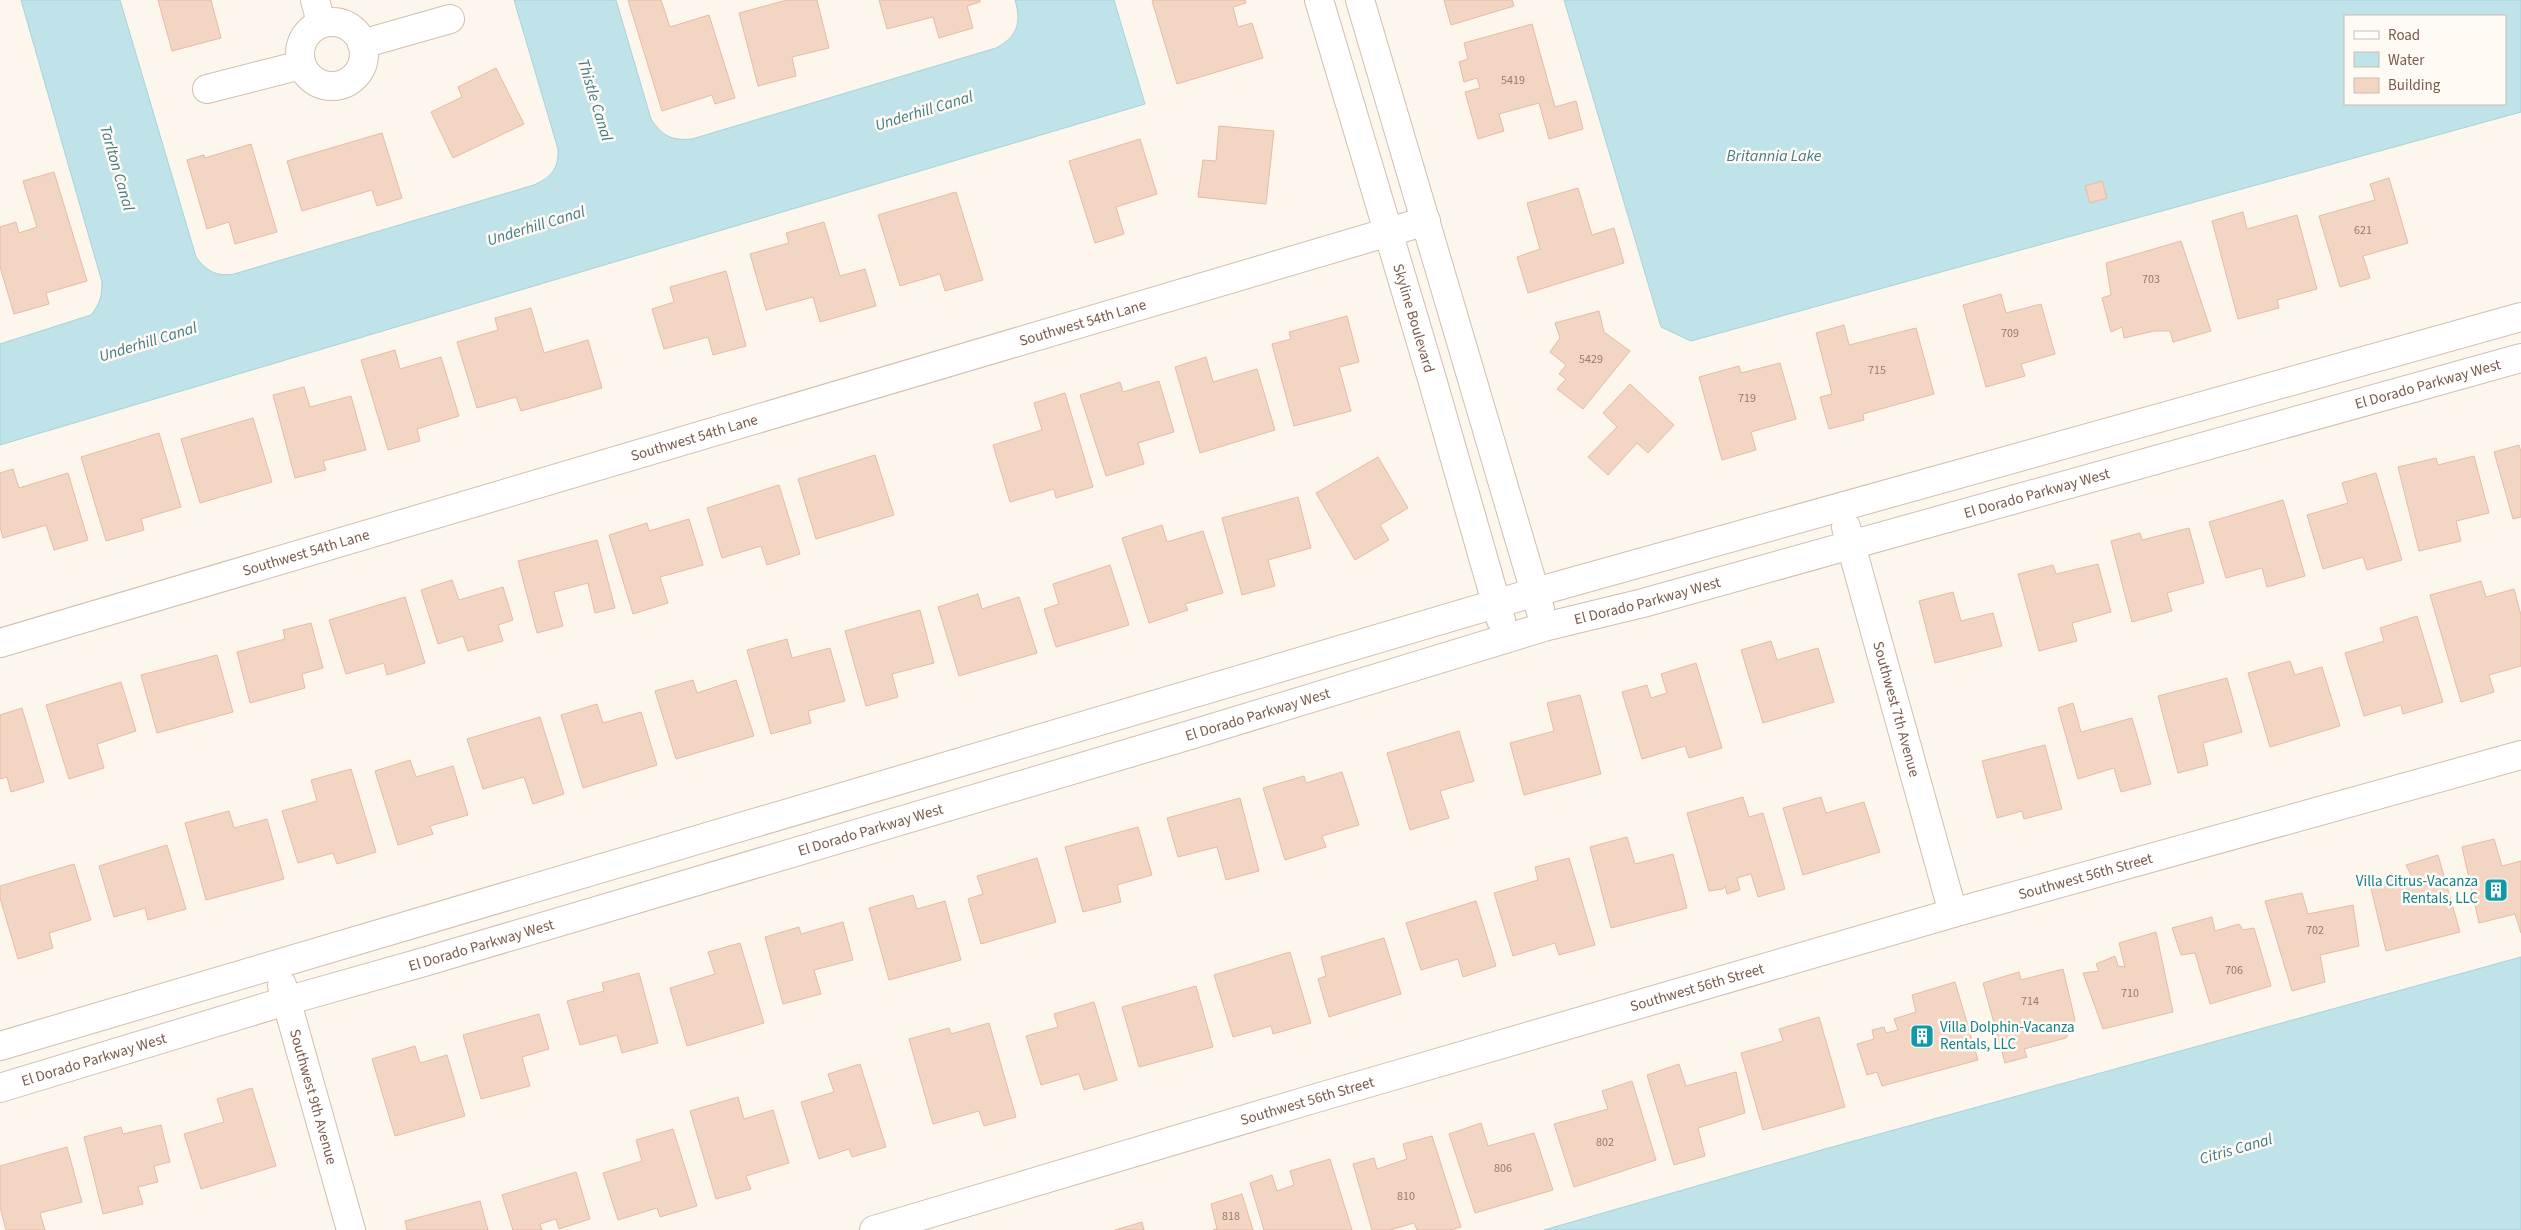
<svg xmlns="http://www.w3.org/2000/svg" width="2521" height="1230" viewBox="0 0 2521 1230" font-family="'Source Sans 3',sans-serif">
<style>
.water{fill:#bfe3e8;stroke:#a5d3da;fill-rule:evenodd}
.building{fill:#f3d5c3;stroke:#e6bba3}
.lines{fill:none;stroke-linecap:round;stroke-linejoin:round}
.minor-casing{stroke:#d1beb0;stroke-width:30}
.minor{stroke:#fff;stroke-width:28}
.labels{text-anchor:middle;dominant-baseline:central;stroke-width:5;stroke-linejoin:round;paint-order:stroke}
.number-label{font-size:12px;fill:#987a6a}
.street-label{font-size:15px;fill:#7a5c4d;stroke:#fffaf3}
.culture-label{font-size:15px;fill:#0d838f;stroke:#fffaf3;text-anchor:end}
.water-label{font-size:16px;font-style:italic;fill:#437c86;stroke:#fffaf3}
</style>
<rect width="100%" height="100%" fill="#fdf6ec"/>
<!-- water -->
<g class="water">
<path d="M21 0H120L196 257C206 271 217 277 234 274L534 185C551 177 559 169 558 149L514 0H616L651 119C662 136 672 141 692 139L996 48C1017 37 1022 23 1015 0H1114L1145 104 0 445V344L91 315C100 304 102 296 102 282Z"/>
<path d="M1564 0H2521V112L1691 341 1661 327ZM2345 16H2505V104H2345Z"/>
<path d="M2521 957V1230H1544L1825 1149Z"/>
</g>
<!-- building -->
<g class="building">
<path d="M158 0H211L221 38 172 51Z"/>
<path d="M628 0H661L670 27 709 15 735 98 715 104 712 95 662 111Z"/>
<path d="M787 0H817L829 48 792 57 796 76 758 86 739 13Z"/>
<path d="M879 0H980V2L967 6 973 28 939 38 933 17 887 29Z"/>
<path d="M1155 0H1245L1246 3 1233 7 1238 27 1252 23 1263 58 1177 84 1152 1Z"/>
<path d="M1444 0H1512L1514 6 1451 25Z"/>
<path d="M1532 24 1555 107 1576 101 1583 129 1549 139 1539 103 1499 114 1504 131 1478 139 1465 92 1480 88 1477 78 1464 82 1459 62 1468 59 1464 43Z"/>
<path d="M496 68 524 124 453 158 431 112 462 97 458 87Z"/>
<path d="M1219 126 1274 131 1266 204 1198 197 1203 160 1216 161Z"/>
<path d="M382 133 402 198 377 206 372 190 302 211 287 161Z"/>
<path d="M1140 139 1157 194 1116 207 1124 234 1095 243 1069 161Z"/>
<path d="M251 144 277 232 235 244 229 222 207 229 187 160 204 155 205 158Z"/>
<path d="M54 172 87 281 46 293 49 304 14 314 0 267V227L16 222 19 233 37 227 23 181Z"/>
<path d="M2389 178 2408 243 2363 256 2370 278 2340 287 2319 216 2375 200 2370 184Z"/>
<path d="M2102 181 2107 198 2090 203 2085 186Z"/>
<path d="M1578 188 1592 235 1614 228 1624 263 1528 293 1517 257 1540 249 1527 203Z"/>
<path d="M956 192 983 280 945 291 940 274 900 286 878 215Z"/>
<path d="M2243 212 2247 229 2297 215 2317 289 2277 300 2279 308 2238 319 2212 221Z"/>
<path d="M824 222 840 276 865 269 876 306 820 322 813 297 766 310 750 254 789 243 786 233Z"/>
<path d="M2181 241 2211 331 2173 342 2170 331H2154L2124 338 2122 327 2111 332 2102 298 2111 295 2106 263Z"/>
<path d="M726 271 746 346 713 355 708 337 664 349 652 309 674 302 670 287Z"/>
<path d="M2001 294 2006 313 2041 304 2055 354 2021 364 2025 376 1986 387 1963 305Z"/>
<path d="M531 308 544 353 588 340 602 388 521 411 516 397 477 408 457 342 498 330 495 318Z"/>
<path d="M1599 311 1604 332 1630 351 1583 409 1557 389 1566 379 1559 374 1566 365 1550 352 1560 338 1555 323Z"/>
<path d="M1347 316 1359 362 1339 367 1351 411 1294 426 1272 344 1291 339 1289 332Z"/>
<path d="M1844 325 1849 345 1916 328 1934 394 1863 414 1864 420 1829 429 1820 397 1832 394 1816 333Z"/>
<path d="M395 350 400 369 441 357 459 416 417 429 420 441 388 450 361 360Z"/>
<path d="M1206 357 1213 382 1257 369 1275 430 1200 453 1175 367Z"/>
<path d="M1780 363 1796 419 1751 432 1756 450 1722 460 1699 377 1739 366 1741 373Z"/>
<path d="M1159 381 1174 432 1138 443 1144 464 1106 476 1080 395 1120 382 1123 392Z"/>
<path d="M1630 384 1674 425 1648 453 1637 443 1608 475 1588 457 1617 427 1603 413Z"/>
<path d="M304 387 310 407 351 396 366 450 323 461 326 470 295 478 273 395Z"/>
<path d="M1065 393 1093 487 1056 498 1054 489 1010 502 993 445 1042 430 1034 403Z"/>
<path d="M253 418 272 482 200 503 181 439Z"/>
<path d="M159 433 181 507 141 519 144 530 106 541 81 457Z"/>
<path d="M2519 445 2521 452V517L2513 519 2494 452Z"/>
<path d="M875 455 894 515 816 539 798 479Z"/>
<path d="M2474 456 2489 513 2456 521 2461 541 2419 551 2398 467 2436 458 2438 465Z"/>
<path d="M1378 457 1408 508 1380 525 1389 540 1355 560 1316 493Z"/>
<path d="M13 469 19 488 68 473 88 540 54 550 46 525 3 538 0 527V473Z"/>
<path d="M2376 473 2402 560 2367 570 2363 557 2323 569 2307 515 2348 503 2342 483Z"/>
<path d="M779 485 800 554 767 565 761 546 722 558 707 508Z"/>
<path d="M1298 497 1311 548 1268 560 1275 586 1242 595 1222 518Z"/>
<path d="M2283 500 2305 576 2267 587 2262 568 2226 578 2209 522Z"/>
<path d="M689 519 703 565 660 577 668 603 633 614 609 535 647 523 649 531Z"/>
<path d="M1162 525 1167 542 1203 531 1223 593 1185 604 1188 610 1149 623 1122 538Z"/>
<path d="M2189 528 2204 583 2167 593 2172 611 2132 622 2111 541 2140 533 2142 540Z"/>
<path d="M597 540 615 608 595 613 588 583 554 592 563 626 537 633 518 561Z"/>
<path d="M2098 564 2111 612 2072 623 2077 641 2039 651 2018 574 2053 565 2056 574Z"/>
<path d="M1110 565 1129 625 1056 647 1044 609 1059 604 1053 584Z"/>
<path d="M452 580 459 600 503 587 513 620 498 625 503 641 468 651 463 636 438 644 421 590Z"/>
<path d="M2481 581 2486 597 2514 589 2521 615V666L2489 675 2494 692 2461 702 2430 595Z"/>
<path d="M1953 592 1961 621 1993 613 2002 646 1935 663 1919 601Z"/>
<path d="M978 594 982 609 1019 597 1037 653 959 676 938 607Z"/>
<path d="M405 597 425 663 387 675 384 663 346 674 329 620Z"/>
<path d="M920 610 934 663 892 674 898 697 866 706 845 631Z"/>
<path d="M2417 616 2443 702 2403 714 2401 705 2364 716 2345 653 2384 641 2380 628Z"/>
<path d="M311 623 323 668 302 674 305 688 250 703 237 652 285 639 283 630Z"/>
<path d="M787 639 792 658 830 648 845 701 808 711 811 723 771 734 747 650Z"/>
<path d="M1771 641 1777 660 1818 648 1834 702 1763 723 1741 650Z"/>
<path d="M217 655 233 712 157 733 141 675Z"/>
<path d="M2290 661 2295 675 2322 667 2340 726 2270 747 2248 673Z"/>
<path d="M1696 663 1722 748 1689 758 1685 746 1642 759 1622 692 1647 685 1651 698 1667 693 1661 674Z"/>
<path d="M2227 678 2242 732 2203 743 2208 765 2178 773 2158 696Z"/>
<path d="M693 680 697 693 736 680 754 736 676 759 655 691Z"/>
<path d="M121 682 136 731 97 744 104 768 69 779 46 705Z"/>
<path d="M1580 695 1601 774 1524 795 1510 743 1554 731 1547 703Z"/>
<path d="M2073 703 2081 732 2132 718 2151 784 2121 792 2114 768 2078 779 2058 708Z"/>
<path d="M597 704 603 723 641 712 657 765 583 788 561 715Z"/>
<path d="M22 708 44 782 11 792 7 777 0 779V715Z"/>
<path d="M540 717 564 794 533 804 524 777 483 789 467 739Z"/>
<path d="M1459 731 1474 781 1440 791 1449 818 1410 830 1387 753Z"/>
<path d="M2045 745 2062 809 2024 819 2022 811 1997 818 1982 761Z"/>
<path d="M410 760 416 777 453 766 468 815 430 826 433 834 398 845 375 771Z"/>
<path d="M351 769 376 852 337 864 333 853 298 863 282 811 317 801 311 780Z"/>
<path d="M1342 772 1359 825 1322 836 1326 847 1285 860 1263 788 1304 776 1306 783Z"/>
<path d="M1743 797 1749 817 1763 813 1785 889 1758 897 1751 874 1737 878 1740 890 1727 894 1725 886 1723 889 1709 891 1687 813Z"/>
<path d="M1821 797 1826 813 1864 802 1880 852 1803 875 1783 808Z"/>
<path d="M1240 798 1259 871 1226 880 1217 847 1178 857 1167 818Z"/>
<path d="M229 811 234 828 267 819 284 879 206 900 185 823Z"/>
<path d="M1138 827 1152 875 1117 885 1121 902 1083 912 1065 847Z"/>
<path d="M1627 837 1635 864 1673 854 1687 908 1611 928 1590 847Z"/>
<path d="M2494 839 2502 866 2521 861V933L2515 914 2479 923 2462 847Z"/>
<path d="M167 845 186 909 148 920 145 908 114 917 99 866Z"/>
<path d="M2438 855 2460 932 2386 951 2369 880 2412 877 2406 865Z"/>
<path d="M1037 858 1056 922 981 944 968 899 983 894 977 876Z"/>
<path d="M1569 858 1595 945 1559 955 1555 943 1513 956 1494 893 1538 880 1535 867Z"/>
<path d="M74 864 91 920 49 933 53 948 18 959 0 898V886Z"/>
<path d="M2302 893 2308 914 2353 905 2359 946 2320 955 2325 982 2292 991 2265 901Z"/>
<path d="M913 895 917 909 945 901 961 960 889 980 869 908Z"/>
<path d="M1476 901 1496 966 1463 977 1458 959 1421 970 1406 923Z"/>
<path d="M2212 917 2215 931 2239 924 2243 930 2254 928 2271 986 2210 1004 2195 953 2181 955 2172 928Z"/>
<path d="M843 922 853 960 814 970 821 994 783 1004 765 937 799 927 801 934Z"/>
<path d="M2156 932 2173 1012 2103 1029 2083 973 2099 971 2096 964 2115 956 2118 966 2125 967 2119 943Z"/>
<path d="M1384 938 1401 994 1329 1017 1318 979 1326 976 1321 957Z"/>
<path d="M740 943 764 1023 687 1046 670 988 715 974 708 952Z"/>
<path d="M1290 952 1311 1023 1273 1034 1271 1026 1233 1037 1214 975Z"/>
<path d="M2063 969 2075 1020 2066 1038 2024 1049 2027 1057 2005 1063 1983 983 2019 972 2021 980Z"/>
<path d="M639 973 658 1043 622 1053 617 1035 580 1045 567 1001 604 991 602 983Z"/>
<path d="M1955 982 1978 1060 1882 1086 1877 1072 1867 1075 1857 1044 1874 1039 1872 1030 1884 1027 1886 1033 1898 1030 1894 1019 1916 1012 1912 995Z"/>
<path d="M1196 986 1213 1047 1139 1067 1122 1007Z"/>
<path d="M1094 1002 1117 1080 1084 1090 1079 1074 1041 1085 1026 1036 1058 1027 1054 1014Z"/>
<path d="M539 1014 549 1049 522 1057 530 1086 481 1099 463 1035Z"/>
<path d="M1819 1017 1845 1107 1763 1130 1741 1053 1783 1041 1779 1029Z"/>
<path d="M989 1023 1016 1117 984 1126 979 1111 933 1124 909 1039 949 1028 951 1034Z"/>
<path d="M415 1046 420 1063 447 1055 465 1116 395 1136 372 1059Z"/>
<path d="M860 1064 886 1147 852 1157 849 1149 819 1159 801 1102 834 1092 828 1074Z"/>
<path d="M1679 1064 1686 1086 1736 1072 1745 1113 1698 1128 1705 1156 1674 1165 1647 1075Z"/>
<path d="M1632 1081 1656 1160 1574 1187 1554 1124 1608 1109 1602 1091Z"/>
<path d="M252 1088 276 1166 201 1189 184 1134 224 1122 217 1099Z"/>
<path d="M738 1097 744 1119 773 1110 789 1163 746 1176 751 1189 716 1199 690 1111Z"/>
<path d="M1481 1123 1488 1146 1534 1133 1553 1190 1475 1213 1449 1134Z"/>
<path d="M161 1125 170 1162 154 1166 158 1182 138 1187 143 1204 103 1214 84 1137 121 1127 123 1134Z"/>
<path d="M673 1129 697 1206 660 1217 657 1208 618 1220 603 1173 642 1161 636 1140Z"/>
<path d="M1432 1136 1461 1227 1451 1230H1417L1414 1223 1390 1230H1372L1353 1164 1374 1158 1377 1169 1407 1159 1403 1144Z"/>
<path d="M67 1147 82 1202 40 1213 45 1230H6L0 1207V1166Z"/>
<path d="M1330 1159 1352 1230H1264L1250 1183 1272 1175 1277 1191 1294 1185 1290 1171Z"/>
<path d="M576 1172 590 1219 559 1229 556 1219 540 1224 542 1230H513L502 1195Z"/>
<path d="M1242 1194 1253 1230H1213L1217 1229 1211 1204Z"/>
<path d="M480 1201 488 1230H407L405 1221Z"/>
<path d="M1142 1222 1144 1230H1115Z"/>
</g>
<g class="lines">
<!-- minor casing -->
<g class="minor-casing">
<g id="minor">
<path d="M315 0 321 23"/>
<path id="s1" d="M1319 0 1432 379 1501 620"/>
<path d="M1360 0 1540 609"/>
<circle cx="332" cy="54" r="32"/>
<path d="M362 44 450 19"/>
<path d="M207 89 301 65"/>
<path id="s2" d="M1846 527 1953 913"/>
<path id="s3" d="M0 643 1426 221"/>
<path id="s4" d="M282 985 351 1230"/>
<path d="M0 1046 1536 592 2521 317"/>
<path id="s5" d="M0 1088 286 1001 424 962 1190 735 1544 627 1643 603 2521 358"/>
<path id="s6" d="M874 1230 1313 1099 1953 913 2521 755"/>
</g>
</g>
<!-- minor -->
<use href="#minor" class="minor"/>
</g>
<!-- icons -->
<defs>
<g id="building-square" transform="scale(1.25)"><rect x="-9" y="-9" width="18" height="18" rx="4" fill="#0f9aa8" stroke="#fffaf3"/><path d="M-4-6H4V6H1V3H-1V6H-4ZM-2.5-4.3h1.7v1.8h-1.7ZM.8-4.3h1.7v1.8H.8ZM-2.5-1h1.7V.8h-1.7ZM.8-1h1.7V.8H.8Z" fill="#fff"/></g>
</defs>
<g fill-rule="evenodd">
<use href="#building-square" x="2496" y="890"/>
<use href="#building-square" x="1922" y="1036"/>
</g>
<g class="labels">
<!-- number labels -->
<g class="number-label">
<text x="1513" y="80">5419</text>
<text x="2363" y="230">621</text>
<text x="2151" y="279">703</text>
<text x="2010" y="333">709</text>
<text x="1591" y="359">5429</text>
<text x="1877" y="370">715</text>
<text x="1747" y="398">719</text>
<text x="2315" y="930">702</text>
<text x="2234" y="970">706</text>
<text x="2130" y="993">710</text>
<text x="2030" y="1001">714</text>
<text x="1605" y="1142">802</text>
<text x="1503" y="1168">806</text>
<text x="1406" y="1196">810</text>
<text x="1231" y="1216">818</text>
</g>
<!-- street labels -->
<g class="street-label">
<text stroke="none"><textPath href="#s1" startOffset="332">Skyline Boulevard</textPath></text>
<text stroke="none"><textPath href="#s3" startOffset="1129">Southwest 54th Lane</textPath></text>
<text stroke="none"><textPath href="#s5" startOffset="2528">El Dorado Parkway West</textPath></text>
<text stroke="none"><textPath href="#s3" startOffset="724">Southwest 54th Lane</textPath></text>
<text stroke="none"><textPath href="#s5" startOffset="2122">El Dorado Parkway West</textPath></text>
<text stroke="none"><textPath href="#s3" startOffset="319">Southwest 54th Lane</textPath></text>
<text stroke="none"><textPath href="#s5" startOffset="1718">El Dorado Parkway West</textPath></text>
<text stroke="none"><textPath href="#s2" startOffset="189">Southwest 7th Avenue</textPath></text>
<text stroke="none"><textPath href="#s5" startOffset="1312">El Dorado Parkway West</textPath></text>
<text stroke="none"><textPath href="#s5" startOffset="908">El Dorado Parkway West</textPath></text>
<text stroke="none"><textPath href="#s6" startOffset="1262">Southwest 56th Street</textPath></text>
<text stroke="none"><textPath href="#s5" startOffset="502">El Dorado Parkway West</textPath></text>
<text stroke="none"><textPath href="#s6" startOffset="858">Southwest 56th Street</textPath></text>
<text stroke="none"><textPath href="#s5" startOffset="98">El Dorado Parkway West</textPath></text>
<text stroke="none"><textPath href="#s4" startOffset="116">Southwest 9th Avenue</textPath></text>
<text stroke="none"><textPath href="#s6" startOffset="452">Southwest 56th Street</textPath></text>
</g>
<!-- culture labels -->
<g class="culture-label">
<text x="2478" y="881">Villa Citrus-Vacanza<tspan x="2478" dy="17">Rentals, LLC</tspan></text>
<text x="1940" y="1027" text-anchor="start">Villa Dolphin-Vacanza<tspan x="1940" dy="17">Rentals, LLC</tspan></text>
</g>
<!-- water labels -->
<g class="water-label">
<text transform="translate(595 100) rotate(73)">Thistle Canal</text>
<text transform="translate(924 111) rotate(-17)">Underhill Canal</text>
<text x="1774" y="156">Britannia Lake</text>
<text transform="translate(117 168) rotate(74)">Tarlton Canal</text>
<text transform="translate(536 226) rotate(-17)">Underhill Canal</text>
<text transform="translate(148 342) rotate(-17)">Underhill Canal</text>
<text transform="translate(2236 1149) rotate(-16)">Citris Canal</text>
</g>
</g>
<!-- legend -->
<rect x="2344" y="15" width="162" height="90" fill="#fffaf3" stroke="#cabbb1"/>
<rect x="2354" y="31" width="25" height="8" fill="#ffffff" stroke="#cabbb1"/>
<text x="2388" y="40" font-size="15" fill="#7a5c4d">Road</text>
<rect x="2354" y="52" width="25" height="15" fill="#bfe3e8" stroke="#cabbb1"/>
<text x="2388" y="65" font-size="15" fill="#7a5c4d">Water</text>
<rect x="2354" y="78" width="25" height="15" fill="#f3d5c3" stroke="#cabbb1"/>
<text x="2388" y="90" font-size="15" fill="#7a5c4d">Building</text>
</svg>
